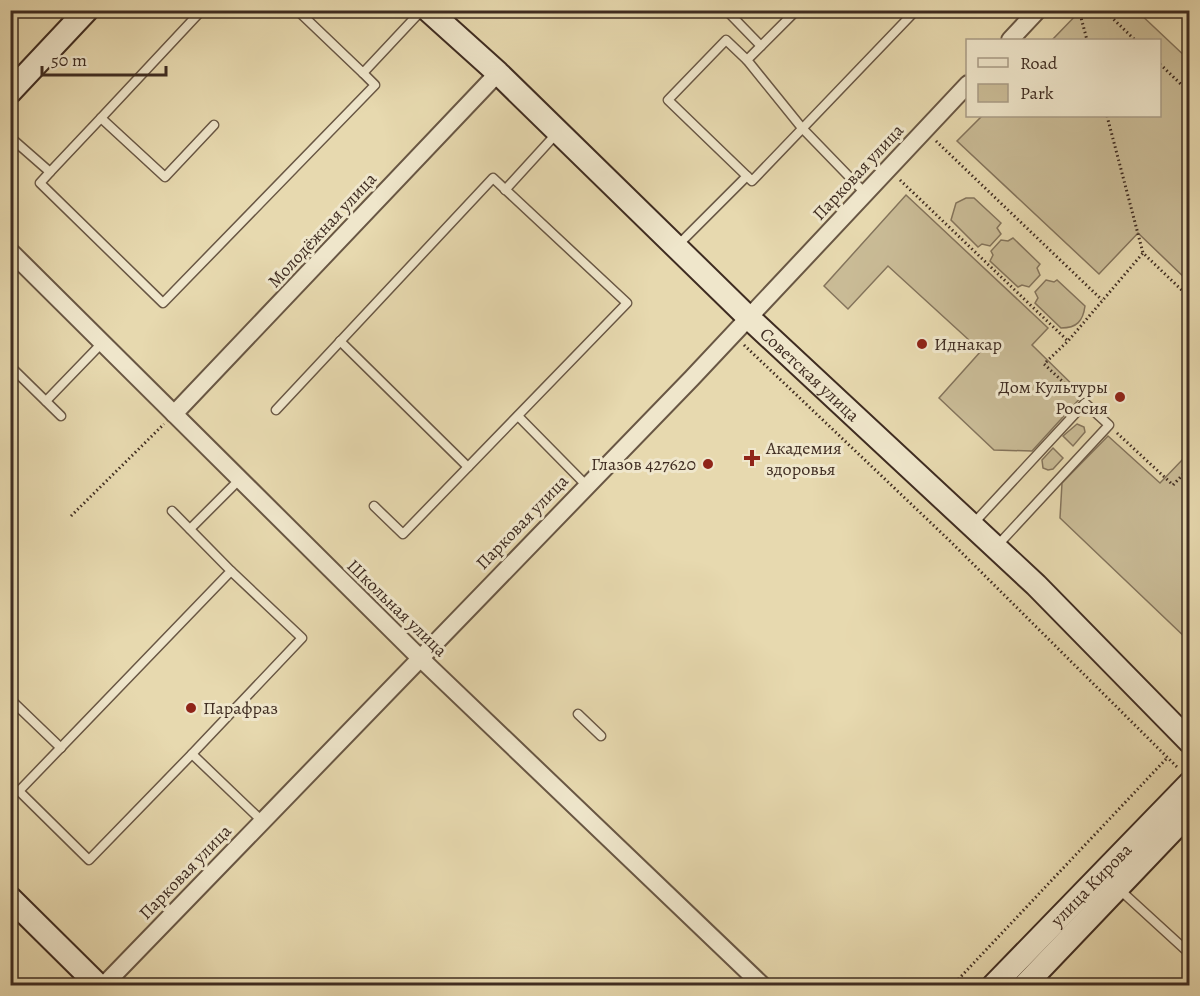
<svg xmlns="http://www.w3.org/2000/svg" width="1200" height="996" viewBox="0 0 1200 996" font-family="Alegreya,serif">
<style>
.green{fill:#cabc97;stroke:#84745c;stroke-width:1.5}
.lines{fill:none;stroke-linecap:round;stroke-linejoin:round}
.lane-casing{stroke:#695744;stroke-width:11}
.street-casing{stroke:#695744;stroke-width:20}
.secondary-casing{stroke:#3f2c21;stroke-width:26}
.path{stroke:#3f2c21;stroke-width:3;stroke-dasharray:1.5 3;stroke-linecap:butt}
.lane{stroke:#efe6cb;stroke-width:8}
.street{stroke:#efe6cb;stroke-width:16}
.secondary{stroke:#efe6cb;stroke-width:22}
.poi-dot{fill:#8f2418;stroke:#efe6cb;stroke-width:2}
.labels{text-anchor:middle;dominant-baseline:central;stroke-width:6;stroke-linejoin:round;paint-order:stroke}
.street-label{font-size:18px;fill:#3f2c21;stroke:#efe6cb}
.poi-label{font-size:18px;fill:#3f2c21;stroke:#efe6cb;text-anchor:start}
</style>
<rect width="100%" height="100%" fill="#e7d9af"/>
<filter id="stains"><feTurbulence type="fractalNoise" baseFrequency=".00333" numOctaves="4"/><feColorMatrix values="0 0 0 0 .2 0 0 0 0 .09 0 0 0 0 .02 0 0 0 .5 -.17"/></filter>
<radialGradient id="worn" r=".72"><stop offset=".6" stop-color="#630" stop-opacity="0"/><stop offset="1" stop-color="#630" stop-opacity=".3"/></radialGradient>
<!-- green -->
<g class="green">
<path d="M1081 10 1137 11 1189 60V282L1138 233 1099 274 957 141 982 116H1160V40H1052Z"/>
<path d="M906 195 1048 328 1032 345 1083 395 1032 451 994 450 939 398 981 351 888 266 848 309 824 286Z"/>
<path d="M966 198H974L1001 223 997 228 1001 234 990 246 982 244 978 247 951 220 956 203Z"/>
<path d="M1013 238 1040 264 1037 268 1040 275 1029 287 1022 285 1018 287 990 261 993 255 991 251 1001 240 1008 241Z"/>
<path d="M1046 280 1054 282 1057 280 1085 306C1083 321 1077 328 1061 328L1035 303 1038 298 1035 292Z"/>
<path d="M1077 424 1084 427 1085 432 1073 446 1063 436Z"/>
<path d="M1108 436 1160 483 1183 459 1189 465V641L1060 518 1062 483Z"/>
<path d="M1053 448 1063 458 1053 469 1048 470 1043 468 1042 460Z"/>
</g>
<g class="lines">
<!-- lane casing -->
<g class="lane-casing">
<g id="lane">
<path d="M297 10 363 73 422 10"/>
<path d="M726 10 761 46"/>
<path d="M797 10 747 60 802 128 864 192"/>
<path d="M747 60 726 40 668 100 752 181 916 10"/>
<path d="M101 118 202 10"/>
<path d="M10 137 50 172 101 118 165 177 214 125"/>
<path d="M50 172 40 183 163 303 375 85 363 73"/>
<path d="M505 190 557 133"/>
<path d="M678 245 747 176"/>
<path d="M340 341 468 467"/>
<path d="M10 366 61 416"/>
<path d="M46 401 103 342"/>
<path d="M276 410 493 178 627 303 403 534 374 506"/>
<path d="M518 416 586 485"/>
<path d="M172 511 231 571 19 791 89 860 192 754 262 821"/>
<path d="M972 525 1085 403 1109 425 996 547"/>
<path d="M190 529 239 480"/>
<path d="M10 699 61 748"/>
<path d="M578 714 601 736"/>
<path d="M192 754 302 638 231 571"/>
<path d="M1120 890 1190 954"/>
</g>
</g>
<!-- street casing -->
<g class="street-casing">
<g id="street">
<path d="M1010 40 1038 10"/>
<path d="M10 251 419 657 763 986"/>
<path d="M174 414 498 73"/>
<path d="M103 986 692 378 968 84"/>
</g>
</g>
<!-- secondary casing -->
<g class="secondary-casing">
<g id="secondary">
<path id="s1" d="M428 10 498 73 749 318 1036 585 1190 742"/>
<path d="M10 92 87 10"/>
<path d="M10 898 99 986"/>
<path id="s2" d="M993 986 1190 783"/>
<path d="M1024 986 1190 812"/>
</g>
</g>
<!-- path -->
<g class="path">
<path d="M1079 10 1087 40"/>
<path d="M1104 10 1135 40"/>
<path d="M1160 64 1190 93"/>
<path d="M1107 116 1143 253"/>
<path d="M936 141 1102 300"/>
<path d="M900 180 1068 341"/>
<path d="M744 345 950 541 1178 768"/>
<path d="M1078 396 1044 364 1068 341 1143 253 1190 298"/>
<path d="M1117 433 1173 485 1190 467"/>
<path d="M71 516 164 424"/>
<path d="M952 986 1167 758"/>
</g>
<!-- lane -->
<use href="#lane" class="lane"/>
<!-- street -->
<use href="#street" class="street"/>
<!-- secondary -->
<use href="#secondary" class="secondary"/>
</g>
<!-- markers -->
<g class="poi-dot">
<circle cx="922" cy="344" r="6"/>
<circle cx="1120" cy="397" r="6"/>
<path d="M749 449h6v6h6v6h-6v6h-6v-6h-6v-6h6z"/>
<circle cx="708" cy="464" r="6"/>
<circle cx="191" cy="708" r="6"/>
</g>
<g class="labels">
<!-- street labels -->
<g class="street-label">
<text transform="translate(858 172) rotate(-47)">Парковая улица</text>
<text transform="translate(322 230) rotate(-47)">Молодёжная улица</text>
<text stroke="none"><textPath href="#s1" startOffset="528">Советская улица</textPath></text>
<text transform="translate(522 522) rotate(-46)">Парковая улица</text>
<text transform="translate(397 608) rotate(44)">Школьная улица</text>
<text transform="translate(185 872) rotate(-46)">Парковая улица</text>
<text stroke="none"><textPath href="#s2" startOffset="141">улица Кирова</textPath></text>
</g>
<!-- poi labels -->
<g class="poi-label">
<text x="934" y="344">Иднакар</text>
<text x="1108" y="387" text-anchor="end">Дом Культуры<tspan x="1108" dy="21">Россия</tspan></text>
<text x="766" y="448">Академия<tspan x="766" dy="21">здоровья</tspan></text>
<text x="696" y="464" text-anchor="end">Глазов 427620</text>
<text x="203" y="708">Парафраз</text>
</g>
</g>
<!-- margin -->
<rect width="1200" height="996" fill="none" stroke="#e7d9af" stroke-width="36"/>
<rect x="12" y="12" width="1176" height="972" fill="none" stroke="#3f2c21" stroke-width="3"/>
<rect x="18" y="18" width="1164" height="960" fill="none" stroke="#3f2c21" stroke-width="1.5"/>
<!-- legend -->
<rect x="966" y="39" width="195" height="78" fill="#efe6cb" stroke="#a99c87" stroke-width="1.5"/>
<rect x="978" y="58" width="30" height="9" fill="#efe6cb" stroke="#a99c87" stroke-width="1.5"/>
<text x="1020" y="69" font-size="18" fill="#3f2c21">Road</text>
<rect x="978" y="84" width="30" height="18" fill="#cabc97" stroke="#a99c87" stroke-width="1.5"/>
<text x="1020" y="99" font-size="18" fill="#3f2c21">Park</text>
<!-- scale -->
<path d="M42 66v9h124v-9" fill="none" stroke="#3f2c21" stroke-width="3"/>
<text x="51" y="66" font-size="18" fill="#3f2c21" stroke="#efe6cb" stroke-width="4.5" paint-order="stroke">50 m</text>
<rect width="100%" height="100%" filter="url(#stains)"/>
<rect width="100%" height="100%" fill="url(#worn)"/>
</svg>
